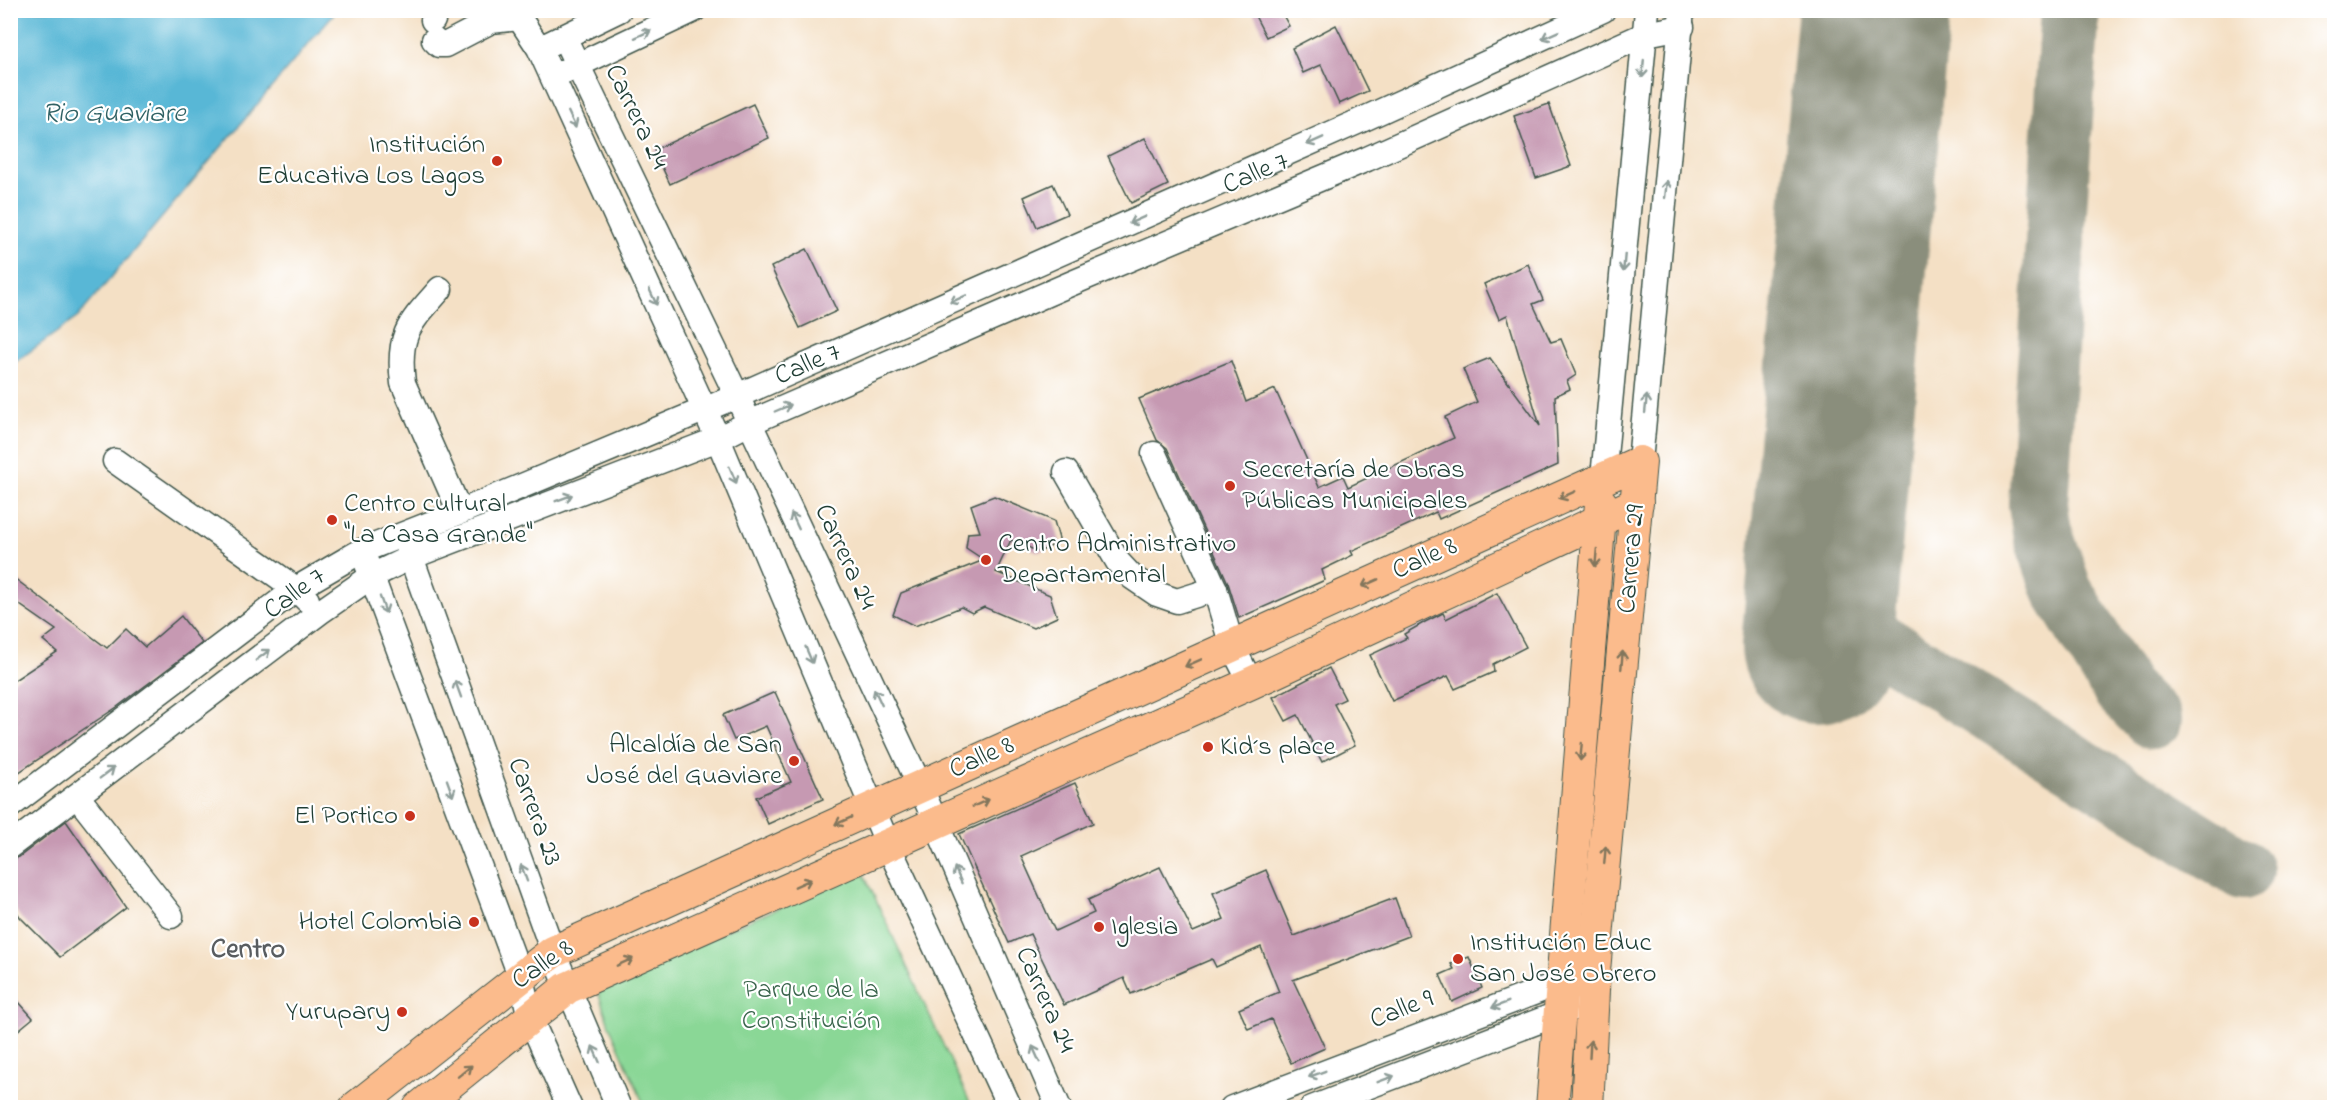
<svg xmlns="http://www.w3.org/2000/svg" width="2345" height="1118" viewBox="0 0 2345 1118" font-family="'Indie Flower',sans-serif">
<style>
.green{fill:#8ad796;stroke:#548a65;stroke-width:1.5}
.water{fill:#58b7d6;stroke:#3c7a85;stroke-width:1.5}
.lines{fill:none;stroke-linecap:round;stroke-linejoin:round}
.taxiway{stroke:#8a8e7c;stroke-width:60}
.runway{stroke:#8a8e7c;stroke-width:152}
.building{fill:#c699b2}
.minor-casing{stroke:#3f554a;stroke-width:27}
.major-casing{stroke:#3f554a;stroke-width:34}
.minor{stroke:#fff;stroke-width:24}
.major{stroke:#fbbb8c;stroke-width:32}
.oneway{stroke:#8f9e9a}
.oneway2{stroke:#82765c}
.poi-dot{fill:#c8321e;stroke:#fff;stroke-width:2}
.labels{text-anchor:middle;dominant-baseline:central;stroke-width:4.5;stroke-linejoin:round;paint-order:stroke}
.street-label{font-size:27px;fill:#1f3d34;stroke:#fff}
.poi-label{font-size:27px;fill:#1f3d34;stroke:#fff;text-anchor:start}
.park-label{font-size:27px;fill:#3a644c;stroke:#fff}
.water-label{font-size:28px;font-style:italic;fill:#306265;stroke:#fff}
.neighbourhood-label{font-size:28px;font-weight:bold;fill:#595d60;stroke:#fff}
</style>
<rect width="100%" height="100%" fill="#fff"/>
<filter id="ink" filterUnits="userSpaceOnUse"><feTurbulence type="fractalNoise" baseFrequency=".0167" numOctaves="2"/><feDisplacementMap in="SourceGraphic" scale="12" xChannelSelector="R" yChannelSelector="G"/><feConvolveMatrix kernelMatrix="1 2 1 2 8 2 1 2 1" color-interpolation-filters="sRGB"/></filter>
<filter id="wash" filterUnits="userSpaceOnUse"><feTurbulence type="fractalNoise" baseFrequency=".008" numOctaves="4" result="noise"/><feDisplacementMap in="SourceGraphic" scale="24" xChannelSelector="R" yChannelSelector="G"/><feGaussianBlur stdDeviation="1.35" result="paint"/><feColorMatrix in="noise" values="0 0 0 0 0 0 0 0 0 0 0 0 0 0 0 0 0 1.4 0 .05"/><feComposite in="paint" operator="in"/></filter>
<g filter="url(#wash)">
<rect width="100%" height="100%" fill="#f4e0c5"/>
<!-- green -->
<path class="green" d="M863 872 972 1107H645L609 1025 596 986Z"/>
<!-- water -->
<path class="water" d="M11 10 336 11 78 317 11 365Z"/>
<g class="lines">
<!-- taxiway -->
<g class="taxiway">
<path d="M2070 10 2038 504 2042 532 2063 592 2123 690 2152 719"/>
<path d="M1821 606 2243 870"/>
</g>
<!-- runway -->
<path class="runway" d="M1817 647 1874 10"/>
</g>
<g id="blocks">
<!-- building -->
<g class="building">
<path d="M1252 10H1280L1289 26 1266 37Z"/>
<path d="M1336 25 1368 91 1339 104 1321 65 1303 73 1292 48Z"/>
<path d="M753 104 769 138 670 184 654 150Z"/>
<path d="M1549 104 1571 166 1536 178 1514 116Z"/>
<path d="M1145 138 1168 185 1131 203 1108 156Z"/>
<path d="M1053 184 1067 214 1037 227 1024 197Z"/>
<path d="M807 249 837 311 800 328 771 267Z"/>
<path d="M1528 264 1543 300 1533 304 1551 342 1561 339 1576 375 1567 381 1570 389 1555 396 1558 465 1439 519 1436 512 1351 551 1353 555 1322 570 1325 580 1239 618 1228 583 1167 448 1157 440 1139 399 1231 361 1246 402 1275 389 1319 487 1343 476 1348 487 1454 438 1445 417 1477 402 1463 369 1490 358 1540 426 1507 315 1499 319 1484 284Z"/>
<path d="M994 496 1054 521 1060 542 1039 552 1011 540 996 572 1050 595 1057 617 1033 628 984 607 972 613 961 607 915 626 893 615 901 593 984 560 966 548 968 533 980 532 971 505Z"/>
<path d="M10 575 107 648 126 629 145 647 181 616 202 643 117 707 10 778V683L57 652 43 640 56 630 10 598Z"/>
<path d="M1497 593 1526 647 1493 664 1494 672 1455 689 1448 676 1392 701 1370 655 1407 638 1404 634 1425 622 1443 613 1446 619Z"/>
<path d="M1329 668 1345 699 1334 704 1355 745 1322 762 1298 715 1286 721 1273 697Z"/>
<path d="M775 692 823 799 768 824 756 797 791 782 766 726 734 740 723 715Z"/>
<path d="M1075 783 1093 823 1021 856 1055 931 1094 913 1088 900 1160 867 1193 932 1224 919 1213 893 1266 870 1294 936 1395 898 1409 936 1293 980 1325 1048 1291 1063 1271 1019 1248 1029 1239 1009 1279 992 1261 947 1216 967 1212 959 1131 994 1124 978 1064 1005 1030 934 1009 943 959 834Z"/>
<path d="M66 821 126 907 60 957 20 917 10 901V860L19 857Z"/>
<path d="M1469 957 1482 988 1452 1002 1440 975 1454 969 1451 964Z"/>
<path d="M10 992 33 1018 10 1037Z"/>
</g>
</g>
</g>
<g filter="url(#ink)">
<use href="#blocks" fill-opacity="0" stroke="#3f554a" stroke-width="1.5"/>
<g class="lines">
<!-- minor casing -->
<g class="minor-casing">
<g id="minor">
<path d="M514 10 539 48 718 439 888 845 1010 1108"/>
<path d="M433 20 436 10"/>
<path d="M564 37 737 396 920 786 1059 1108"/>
<path d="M434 40 439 45H445L491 21 520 18"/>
<path d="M549 44 619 10"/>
<path d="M565 71 694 10"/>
<path d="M440 289C409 324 397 334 403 383L460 512"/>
<path d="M1154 454 1215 589"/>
<path d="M115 461 296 589 307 600"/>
<path d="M1640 462 1682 10"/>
<path d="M1066 472 1118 562 1132 577 1157 594 1177 601 1215 589 1232 646 1251 683"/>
<path d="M1603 478 1647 10"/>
<path d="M406 543 553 952 619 1108"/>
<path d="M367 564 521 978 530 1018 570 1108"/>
<path d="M77 796 171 916"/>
<path d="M10 806 296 589 361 551 460 512 737 396 1355 123 1603 10"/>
<path d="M10 846 320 612 372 576 411 557 718 439 749 423 1070 284 1367 159 1646 34 1682 27"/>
<path d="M1232 1108 1578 976"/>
<path d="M1312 1108 1573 1008"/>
</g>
</g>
<!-- major casing -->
<g class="major-casing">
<g id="major">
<path d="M355 1108 553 952 1640 462 1594 971 1587 1108"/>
<path d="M419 1108 567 988 1251 683 1637 503"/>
<path d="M1552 1108 1601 503"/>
</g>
</g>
<!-- minor -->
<use href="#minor" class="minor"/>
<!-- major -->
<use href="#major" class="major"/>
</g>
<!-- one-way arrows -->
<defs><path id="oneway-shaft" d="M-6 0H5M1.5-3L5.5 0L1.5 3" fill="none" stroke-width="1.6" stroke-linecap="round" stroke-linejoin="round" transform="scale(1.5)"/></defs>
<g class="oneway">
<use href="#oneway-shaft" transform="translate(643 34) rotate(-25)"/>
<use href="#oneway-shaft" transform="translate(1550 35) rotate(156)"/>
<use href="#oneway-shaft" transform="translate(1643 69) rotate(95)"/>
<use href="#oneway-shaft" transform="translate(572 120) rotate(65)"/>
<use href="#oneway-shaft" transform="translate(1315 141) rotate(156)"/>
<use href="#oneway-shaft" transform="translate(1666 189) rotate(-84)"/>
<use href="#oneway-shaft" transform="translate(1137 220) rotate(156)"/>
<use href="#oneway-shaft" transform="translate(1624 263) rotate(95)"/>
<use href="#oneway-shaft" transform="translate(653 297) rotate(65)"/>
<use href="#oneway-shaft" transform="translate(958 299) rotate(156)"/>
<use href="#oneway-shaft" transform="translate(1646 404) rotate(-84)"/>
<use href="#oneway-shaft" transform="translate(783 408) rotate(-23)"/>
<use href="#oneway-shaft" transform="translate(733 475) rotate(67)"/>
<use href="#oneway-shaft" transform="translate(564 498) rotate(-21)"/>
<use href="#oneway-shaft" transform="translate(795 521) rotate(-115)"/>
<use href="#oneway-shaft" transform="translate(383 605) rotate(70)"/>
<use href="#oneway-shaft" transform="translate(263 655) rotate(-37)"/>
<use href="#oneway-shaft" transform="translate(809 655) rotate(67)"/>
<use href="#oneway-shaft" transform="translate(458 689) rotate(-110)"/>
<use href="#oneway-shaft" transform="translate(878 697) rotate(-115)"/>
<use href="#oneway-shaft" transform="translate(107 773) rotate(-37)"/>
<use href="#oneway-shaft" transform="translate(450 788) rotate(70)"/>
<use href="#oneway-shaft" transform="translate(524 873) rotate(-110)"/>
<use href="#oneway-shaft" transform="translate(958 875) rotate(-114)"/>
<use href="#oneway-shaft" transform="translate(1500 1005) rotate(159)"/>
<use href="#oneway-shaft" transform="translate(596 1054) rotate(-114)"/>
<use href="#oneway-shaft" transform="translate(1036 1054) rotate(-114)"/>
<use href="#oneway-shaft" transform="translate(1317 1074) rotate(159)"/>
<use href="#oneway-shaft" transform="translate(1386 1079) rotate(-21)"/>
</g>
<g class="oneway2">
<use href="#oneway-shaft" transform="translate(1567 495) rotate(156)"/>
<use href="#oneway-shaft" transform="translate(1596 558) rotate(95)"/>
<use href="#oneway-shaft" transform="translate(1370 583) rotate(156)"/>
<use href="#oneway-shaft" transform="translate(1622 660) rotate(-85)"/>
<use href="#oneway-shaft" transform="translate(1193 663) rotate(156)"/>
<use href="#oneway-shaft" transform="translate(1581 752) rotate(95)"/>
<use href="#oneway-shaft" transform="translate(981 803) rotate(-24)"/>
<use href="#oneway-shaft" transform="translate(843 821) rotate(156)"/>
<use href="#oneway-shaft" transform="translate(1605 855) rotate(-85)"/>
<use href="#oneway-shaft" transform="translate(803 883) rotate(-24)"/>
<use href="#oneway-shaft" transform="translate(625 962) rotate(-24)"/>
<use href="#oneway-shaft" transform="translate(1590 1049) rotate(-87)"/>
<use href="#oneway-shaft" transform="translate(465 1071) rotate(-39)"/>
</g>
</g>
<!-- markers -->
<g class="poi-dot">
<circle cx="497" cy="161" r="6"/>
<circle cx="1230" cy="486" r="6"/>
<circle cx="332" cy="520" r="6"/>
<circle cx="986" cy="560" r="6"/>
<circle cx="1208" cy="747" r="6"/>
<circle cx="794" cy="761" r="6"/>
<circle cx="410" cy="816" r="6"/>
<circle cx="474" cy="922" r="6"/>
<circle cx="1099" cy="927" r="6"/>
<circle cx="1458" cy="959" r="6"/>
<circle cx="402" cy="1012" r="6"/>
</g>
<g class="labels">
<!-- street labels -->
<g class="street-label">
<text transform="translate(636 117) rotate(64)">Carrera 24</text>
<text transform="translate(1256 174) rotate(-23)">Calle 7</text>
<text transform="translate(808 365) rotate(-23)">Calle 7</text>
<text transform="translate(845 557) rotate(65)">Carrera 24</text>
<text transform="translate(1425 559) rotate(-24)">Calle 8</text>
<text transform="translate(1632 559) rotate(-85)">Carrera 29</text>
<text transform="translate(295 594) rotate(-36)">Calle 7</text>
<text transform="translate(982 758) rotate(-24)">Calle 8</text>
<text transform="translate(534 812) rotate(70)">Carrera 23</text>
<text transform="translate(543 965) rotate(-34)">Calle 8</text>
<text transform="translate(1045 1000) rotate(66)">Carrera 24</text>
<text transform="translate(1402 1010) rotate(-21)">Calle 9</text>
</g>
<!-- poi labels -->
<g class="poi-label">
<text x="485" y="145" text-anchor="end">Institución<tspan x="485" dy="31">Educativa Los Lagos</tspan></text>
<text x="1242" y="470">Secretaría de Obras<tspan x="1242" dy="31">Públicas Municipales</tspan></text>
<text x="344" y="504">Centro cultural<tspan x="344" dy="31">"La Casa Grande"</tspan></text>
<text x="998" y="544">Centro Administrativo<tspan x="998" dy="31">Departamental</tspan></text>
<text x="782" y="745" text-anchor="end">Alcaldía de San<tspan x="782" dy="31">José del Guaviare</tspan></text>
<text x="1220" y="747">Kid´s place</text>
<text x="398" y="816" text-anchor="end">El Portico</text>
<text x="462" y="922" text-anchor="end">Hotel Colombia</text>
<text x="1111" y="927">Iglesia</text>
<text x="1470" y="943">Institución Educ<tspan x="1470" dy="31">San José Obrero</tspan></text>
<text x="390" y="1012" text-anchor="end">Yurupary</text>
</g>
<!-- park labels -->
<g class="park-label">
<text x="811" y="990">Parque de la<tspan x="811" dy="31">Constitución</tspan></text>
</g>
<!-- water labels -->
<g class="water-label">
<text x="114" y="114">Rio Guaviare</text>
</g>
<!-- neighbourhood labels -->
<g class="neighbourhood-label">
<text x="248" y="950">Centro</text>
</g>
</g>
<!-- margin -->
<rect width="2345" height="1118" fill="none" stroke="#fff" stroke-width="36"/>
</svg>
